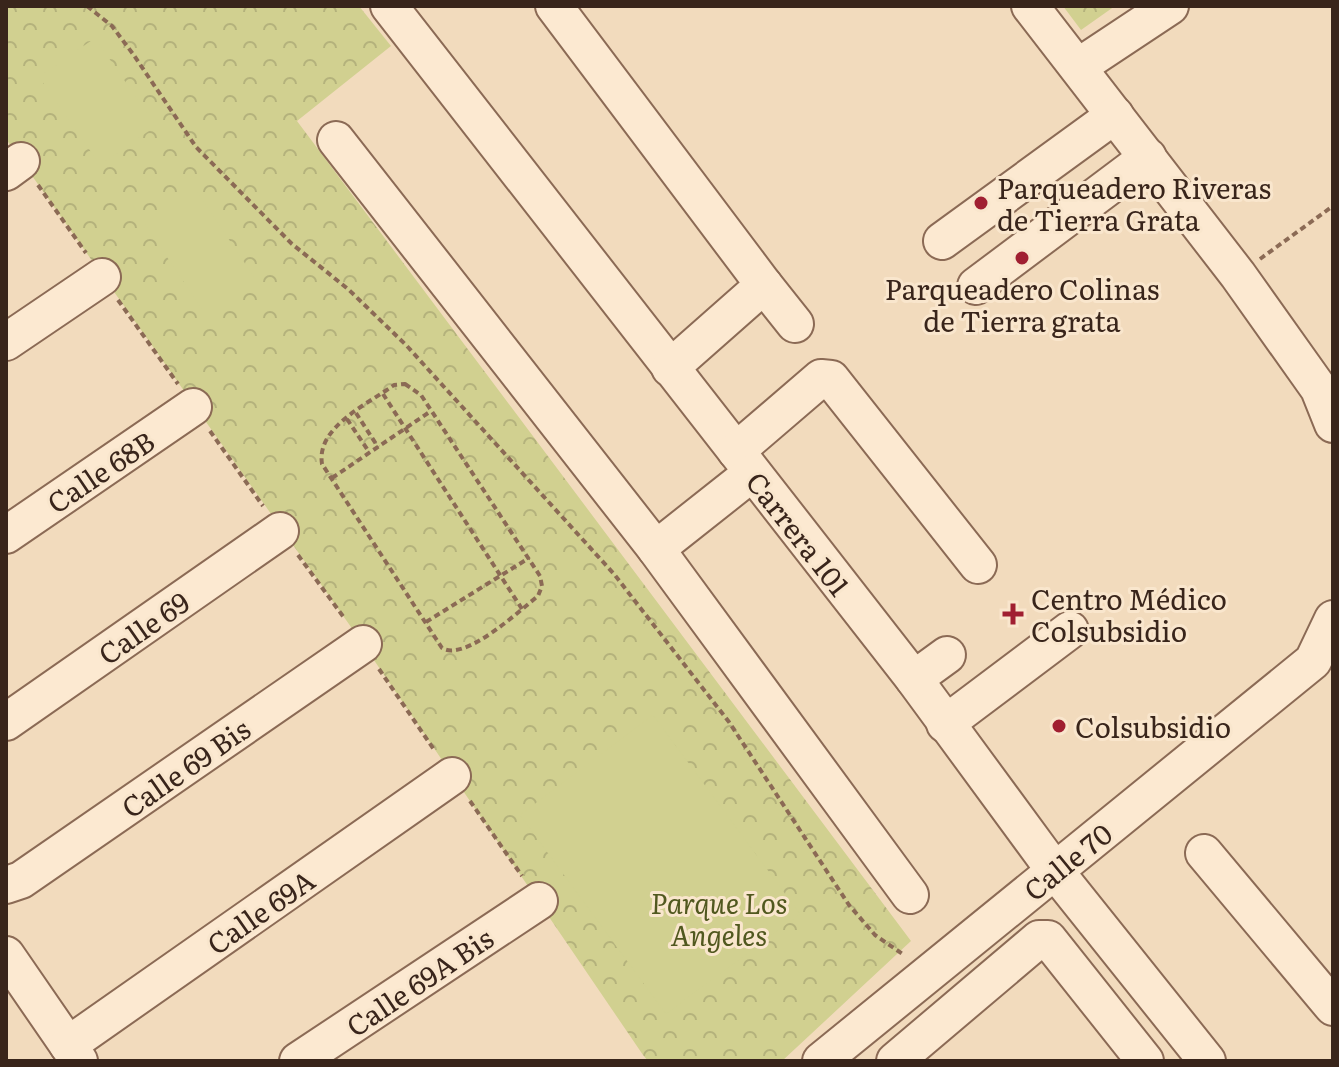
<svg xmlns="http://www.w3.org/2000/svg" width="1339" height="1067" viewBox="0 0 1339 1067" font-family="Literata,serif">
<style>
.park{fill:url(#park-crowns)}
.pitch{fill:#d1d090}
.lines{fill:none;stroke-linecap:round;stroke-linejoin:round}
.minor-casing{stroke:#8b6a55;stroke-width:40}
.path{stroke:#8b6a55;stroke-width:4;stroke-dasharray:6 4;stroke-linecap:butt}
.minor{stroke:#fce9d1;stroke-width:36}
.poi-dot{fill:#a01f31;stroke:#f9e6cd;stroke-width:3}
.labels{text-anchor:middle;dominant-baseline:central;stroke-width:6;stroke-linejoin:round;paint-order:stroke}
.poi-label{font-size:28px;fill:#39251b;stroke:#f9e6cd;text-anchor:start}
.street-label{font-size:28px;fill:#39251b;stroke:#f9e6cd}
.park-label{font-size:28px;font-style:italic;fill:#51581f;stroke:#f9e6cd}
</style>
<defs>
<pattern id="park-crowns" width="20" height="18" patternUnits="userSpaceOnUse" patternTransform="scale(2)"><rect width="20" height="18" fill="#d1d090"/><path d="M2 6a3 3 0 1 1 6 0M12 15a3 3 0 1 1 6 0" fill="none" stroke="#b4b27c"/></pattern>
</defs>
<rect width="100%" height="100%" fill="#f2dbbd"/>
<!-- park -->
<g class="park">
<path d="M6 6H359L391 46 297 121 911 941 782 1061H648L643 1055 363 644 6 139Z"/>
<path d="M1063 6H1115L1081 30Z"/>
</g>
<!-- pitch -->
<g class="pitch">
<path d="M95 38 156 126 100 165 39 77Z"/>
<path d="M196 190 254 277 203 311 145 224Z"/>
<path d="M653 715 800 914 666 1014 520 815Z"/>
</g>
<g class="lines">
<!-- minor casing -->
<g class="minor-casing">
<g id="minor">
<path d="M389 6 914 679 1055 871 1207 1061"/>
<path d="M554 6 764 285 670 368"/>
<path d="M1030 6 1238 275 1319 389 1333 424"/>
<path d="M1078 67 1170 6"/>
<path d="M336 140 656 549"/>
<path d="M6 172 21 161"/>
<path d="M942 241 1115 115"/>
<path d="M764 285 795 324"/>
<path d="M976 286 1148 157"/>
<path d="M6 342 102 277"/>
<path d="M736 451 821 378 831 379 978 565"/>
<path d="M752 473 656 549 910 895"/>
<path d="M6 535 193 407"/>
<path d="M914 679 947 655"/>
<path d="M6 722 280 531"/>
<path d="M945 724 1070 630"/>
<path d="M1204 853 1333 1007"/>
<path d="M6 885 21 880 363 644"/>
<path d="M6 955 79 1061"/>
<path d="M68 1045 452 776"/>
<path d="M298 1061 539 901"/>
<path d="M821 1061 1313 661 1333 619"/>
<path d="M895 1061 1039 939H1048L1145 1061"/>
</g>
</g>
<!-- path -->
<g class="path">
<path d="M87 6 112 26 133 54 196 147 292 244 348 289 406 345 614 574 729 722 849 905 875 935 904 955"/>
<path d="M38 185 86 253"/>
<path d="M1260 259 1333 206"/>
<path d="M118 300 178 384"/>
<path d="M405 384 421 395 540 576 542 586 538 596C519 611 465 662 442 648L322 464C316 427 368 404 394 385Z"/>
<path d="M383 394 522 609"/>
<path d="M356 413 378 447"/>
<path d="M347 419 369 452"/>
<path d="M210 431 263 506"/>
<path d="M332 478 431 411"/>
<path d="M298 555 345 619"/>
<path d="M426 622 529 558"/>
<path d="M379 669 435 751"/>
<path d="M470 801 522 876"/>
</g>
<!-- minor -->
<use href="#minor" class="minor"/>
</g>
<!-- markers -->
<g class="poi-dot">
<circle cx="981" cy="203" r="8"/>
<circle cx="1022" cy="258" r="8"/>
<path d="M1009 602h8v8h8v8h-8v8h-8v-8h-8v-8h8z"/>
<circle cx="1059" cy="726" r="8"/>
</g>
<g class="labels">
<!-- poi labels -->
<g class="poi-label">
<text x="997" y="187">Parqueadero Riveras<tspan x="997" dy="32">de Tierra Grata</tspan></text>
<text x="1022" y="288" text-anchor="middle">Parqueadero Colinas<tspan x="1022" dy="32">de Tierra grata</tspan></text>
<text x="1031" y="598">Centro Médico<tspan x="1031" dy="32">Colsubsidio</tspan></text>
<text x="1075" y="726">Colsubsidio</text>
</g>
<!-- street labels -->
<g class="street-label">
<text transform="translate(100 471) rotate(-34)">Calle 68B</text>
<text transform="translate(799 533) rotate(52)">Carrera 101</text>
<text transform="translate(143 627) rotate(-35)">Calle 69</text>
<text transform="translate(185 767) rotate(-35)">Calle 69 Bis</text>
<text transform="translate(1067 861) rotate(-39)">Calle 70</text>
<text transform="translate(260 911) rotate(-35)">Calle 69A</text>
<text transform="translate(419 981) rotate(-34)">Calle 69A Bis</text>
</g>
<!-- park labels -->
<g class="park-label">
<text x="719" y="902">Parque Los<tspan x="719" dy="32">Angeles</tspan></text>
</g>
</g>
<!-- border -->
<rect width="1339" height="1067" fill="none" stroke="#39251b" stroke-width="16"/>
</svg>
